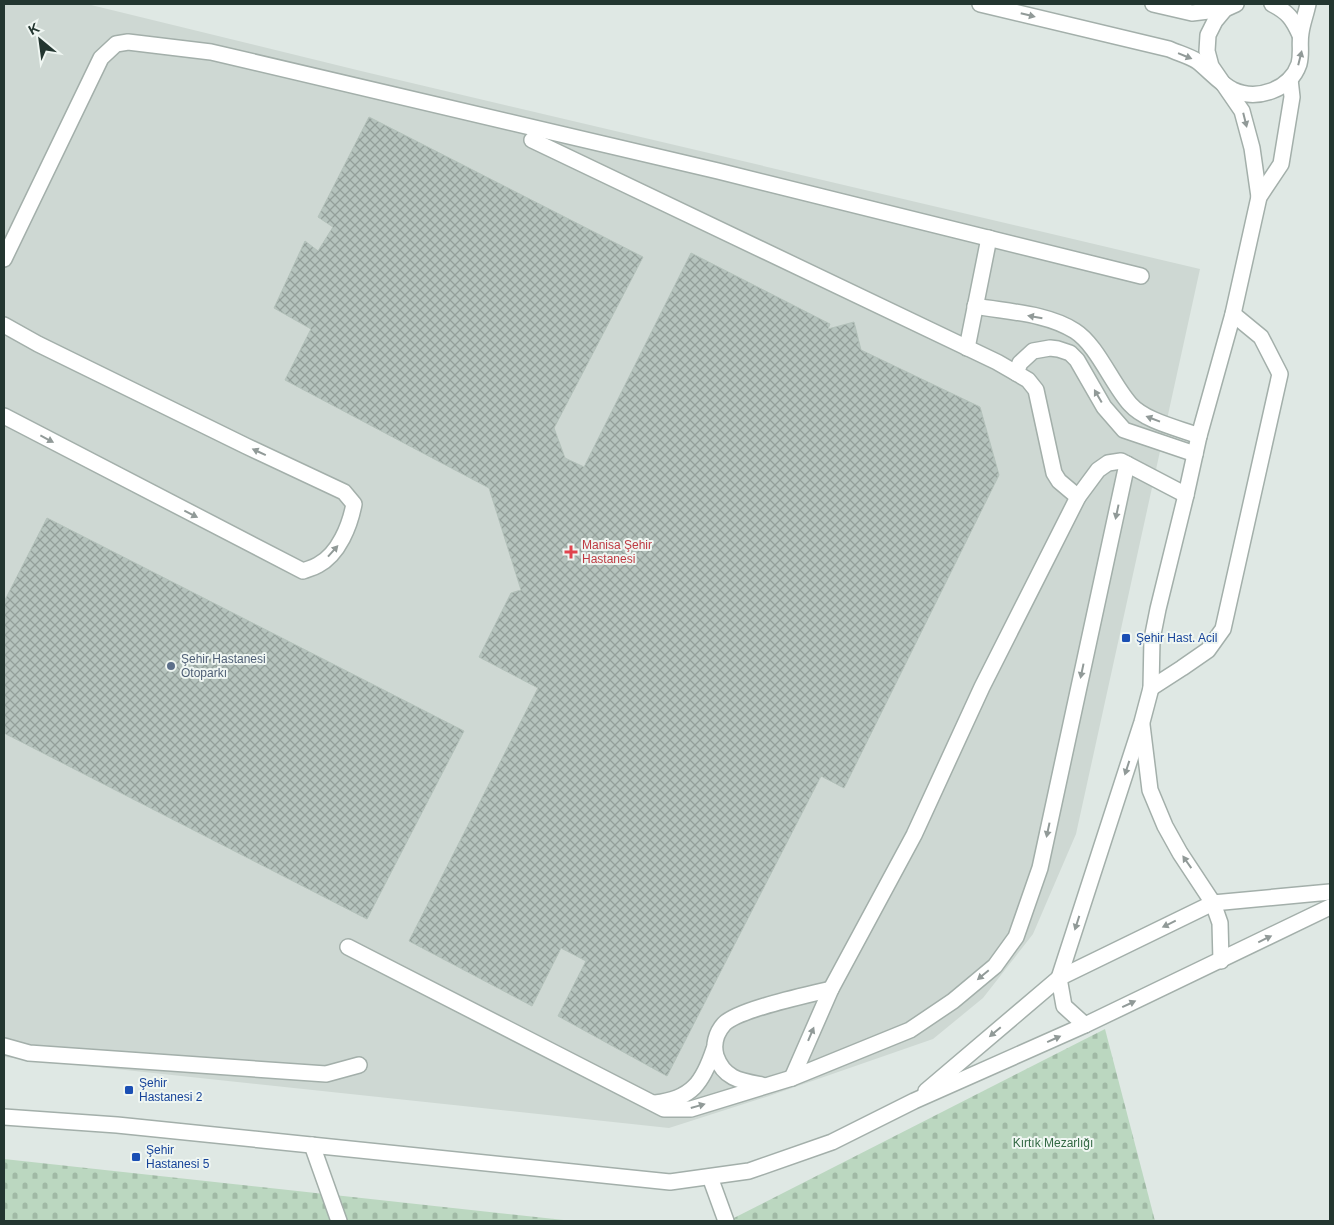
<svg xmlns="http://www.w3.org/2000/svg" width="1334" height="1225" viewBox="0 0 1334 1225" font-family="Helvetica,sans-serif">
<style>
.built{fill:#ced8d3}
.cemetery{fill:url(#cemetery-stones)}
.building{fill:url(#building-cross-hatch);stroke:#b3c1ba}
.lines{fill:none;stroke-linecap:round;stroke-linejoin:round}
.minor-casing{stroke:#a3afaa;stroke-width:18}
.minor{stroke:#fff;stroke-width:15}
.oneway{fill:#919a98}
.health-dot{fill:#e0444e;stroke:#eff6f2;stroke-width:2}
.transit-dot{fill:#1a4fb4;stroke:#eff6f2;stroke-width:2}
.service-dot{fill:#5c6f8a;stroke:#eff6f2;stroke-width:2}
.labels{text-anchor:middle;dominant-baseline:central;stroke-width:4;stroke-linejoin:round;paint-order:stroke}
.health-label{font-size:12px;fill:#be3a42;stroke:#eff6f2;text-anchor:start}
.transit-label{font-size:12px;fill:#164399;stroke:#eff6f2;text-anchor:start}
.service-label{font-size:12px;fill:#4e5e75;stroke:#eff6f2;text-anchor:start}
.park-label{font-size:12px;fill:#326843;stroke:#eff6f2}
</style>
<defs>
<pattern id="cemetery-stones" width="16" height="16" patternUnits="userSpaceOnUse" patternTransform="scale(1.25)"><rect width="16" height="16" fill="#bbd7c0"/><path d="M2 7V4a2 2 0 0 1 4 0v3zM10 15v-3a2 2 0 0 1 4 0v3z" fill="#a0b9a5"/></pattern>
<pattern id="building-cross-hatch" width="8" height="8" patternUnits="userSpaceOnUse" patternTransform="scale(1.25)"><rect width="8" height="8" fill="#b5c3bd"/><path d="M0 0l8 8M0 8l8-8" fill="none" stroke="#939f9a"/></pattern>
</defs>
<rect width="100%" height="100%" fill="#dfe8e4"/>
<!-- built -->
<path class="built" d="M4 4H87L361 71 1200 269 1076 834 1033 934 983 998 933 1039 769 1096 669 1128 4 1057Z"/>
<!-- cemetery -->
<g class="cemetery">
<path d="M1105 1029 1155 1221H728Z"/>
<path d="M4 1159 573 1221H4Z"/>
</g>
<!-- building -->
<g class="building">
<path d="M369 117 643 257 554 428 565 458 584 467 691 253 830 324 828 329 854 322 861 350 980 407 999 475 844 788 821 776 667 1076 558 1016 586 961 561 948 532 1006 409 941 538 688 479 657 511 593 521 590 489 488 285 380 311 329 274 308 305 241 318 251 333 227 318 217Z"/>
<path d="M47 518 464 731 367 919 4 733V602Z"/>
</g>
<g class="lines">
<!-- minor casing -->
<g class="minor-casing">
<g id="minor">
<path d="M980 4 1169 49C1178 53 1189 56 1197 61 1209 70 1219 83 1233 90 1257 101 1290 90 1299 64 1302 52 1299 44 1301 33 1302 24 1306 14 1308 4"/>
<path d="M1153 4 1192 13 1225 9"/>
<path d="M1236 4 1225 9 1215 21 1208 35 1207 51 1211 66 1242 111 1252 148 1259 197"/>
<path d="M1272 4C1288 12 1293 19 1300 35"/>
<path d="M532 140 997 362 1028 380 1036 390 1054 473 1059 481 1078 497"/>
<path d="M4 259 101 58 116 44 128 42 211 52 718 171 1141 276"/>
<path d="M975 306C1008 312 1047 313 1075 331 1097 345 1112 384 1130 404 1145 421 1178 428 1199 436"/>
<path d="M4 325 38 344 246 446 344 492 354 504C350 525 339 554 318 565 313 568 308 569 303 571L4 416"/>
<path d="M967 348 989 238"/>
<path d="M1016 373 1020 363 1033 351 1050 348 1058 349 1070 353 1077 360 1104 407 1124 430 1195 454"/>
<path d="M1151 688 1182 668 1208 650 1223 629 1280 374 1261 337 1233 314"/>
<path d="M1142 725 1150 790 1165 826 1180 853 1213 903 1220 923 1221 961"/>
<path d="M348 947 664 1109H691L792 1078 910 1030 953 1001 995 966 1016 937 1040 868 1127 464"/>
<path d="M1085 1025 1064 1006 1059 978 1142 722 1151 688 1152 639 1158 609 1186 495 1199 436 1233 314 1259 197 1281 164 1292 97 1290 79"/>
<path d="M4 1046 29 1053 326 1074 359 1065"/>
<path d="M792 1078 831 989 914 835 982 687 1078 497 1098 470 1108 463 1121 461 1186 495"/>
<path d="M762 1085C741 1081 724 1079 716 1056 713 1045 716 1033 724 1024 739 1009 808 995 831 989"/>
<path d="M926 1091 1059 978 1213 903 1330 892"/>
<path d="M655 1103C692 1099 703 1082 714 1049"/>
<path d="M4 1117 117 1125 670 1182 749 1171 832 1142 914 1101 1085 1025 1330 907"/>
<path d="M312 1145 339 1221"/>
<path d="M710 1177 726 1221"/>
</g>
</g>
<!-- minor -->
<use href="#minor" class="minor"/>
</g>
<!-- one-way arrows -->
<defs><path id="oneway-solid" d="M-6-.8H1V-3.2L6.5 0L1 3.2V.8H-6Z" transform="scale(1.25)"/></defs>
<g class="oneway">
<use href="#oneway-solid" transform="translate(1028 15) rotate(14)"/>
<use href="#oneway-solid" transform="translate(1185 56) rotate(22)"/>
<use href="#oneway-solid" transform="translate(1300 58) rotate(-76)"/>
<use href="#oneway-solid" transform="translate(1245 120) rotate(76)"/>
<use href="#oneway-solid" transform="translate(1035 317) rotate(-170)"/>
<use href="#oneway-solid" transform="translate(1098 396) rotate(-120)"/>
<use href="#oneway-solid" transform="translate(1153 419) rotate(-159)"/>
<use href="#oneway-solid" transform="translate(47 439) rotate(28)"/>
<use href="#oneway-solid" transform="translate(259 452) rotate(-155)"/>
<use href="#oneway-solid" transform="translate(1117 512) rotate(102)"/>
<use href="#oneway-solid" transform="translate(191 514) rotate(27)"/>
<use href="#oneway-solid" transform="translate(333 551) rotate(-48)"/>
<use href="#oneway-solid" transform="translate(1082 671) rotate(102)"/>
<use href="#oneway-solid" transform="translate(1127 768) rotate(108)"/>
<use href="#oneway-solid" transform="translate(1048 830) rotate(102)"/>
<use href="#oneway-solid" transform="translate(1187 862) rotate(-125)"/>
<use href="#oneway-solid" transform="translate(1077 923) rotate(108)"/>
<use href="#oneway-solid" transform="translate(1169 924) rotate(154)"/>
<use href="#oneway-solid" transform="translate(1265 939) rotate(-26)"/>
<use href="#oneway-solid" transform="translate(983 975) rotate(140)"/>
<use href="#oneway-solid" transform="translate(1129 1004) rotate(-25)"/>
<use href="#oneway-solid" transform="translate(995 1032) rotate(140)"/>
<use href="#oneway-solid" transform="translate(811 1034) rotate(-67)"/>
<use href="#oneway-solid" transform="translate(1054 1039) rotate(-24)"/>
<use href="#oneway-solid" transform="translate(698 1106) rotate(-16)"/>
</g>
<!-- markers -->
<path class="health-dot" d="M568.5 544.5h5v5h5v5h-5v5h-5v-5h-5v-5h5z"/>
<g class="transit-dot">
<rect x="1121" y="633" width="10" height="10" rx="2.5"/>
<rect x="124" y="1085" width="10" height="10" rx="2.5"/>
<rect x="131" y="1152" width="10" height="10" rx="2.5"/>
</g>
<circle class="service-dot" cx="171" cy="666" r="5"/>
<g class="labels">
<!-- health labels -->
<g class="health-label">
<text x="582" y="545">Manisa Şehir<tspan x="582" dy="14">Hastanesi</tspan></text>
</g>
<!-- transit labels -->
<g class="transit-label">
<text x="1136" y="638">Şehir Hast. Acil</text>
<text x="139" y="1083">Şehir<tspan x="139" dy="14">Hastanesi 2</tspan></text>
<text x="146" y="1150">Şehir<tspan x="146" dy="14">Hastanesi 5</tspan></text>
</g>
<!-- service labels -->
<g class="service-label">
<text x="181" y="659">Şehir Hastanesi<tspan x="181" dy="14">Otoparkı</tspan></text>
</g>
<!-- park labels -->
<g class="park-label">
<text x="1053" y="1143">Kırtık Mezarlığı</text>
</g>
</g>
<!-- border -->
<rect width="1334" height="1225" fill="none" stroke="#233630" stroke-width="10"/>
<!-- north arrow -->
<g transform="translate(40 40) rotate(331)" stroke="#eff6f2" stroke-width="4" paint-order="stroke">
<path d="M0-4L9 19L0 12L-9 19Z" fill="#233630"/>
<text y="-8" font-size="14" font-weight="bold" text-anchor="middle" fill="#233630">K</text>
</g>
</svg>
